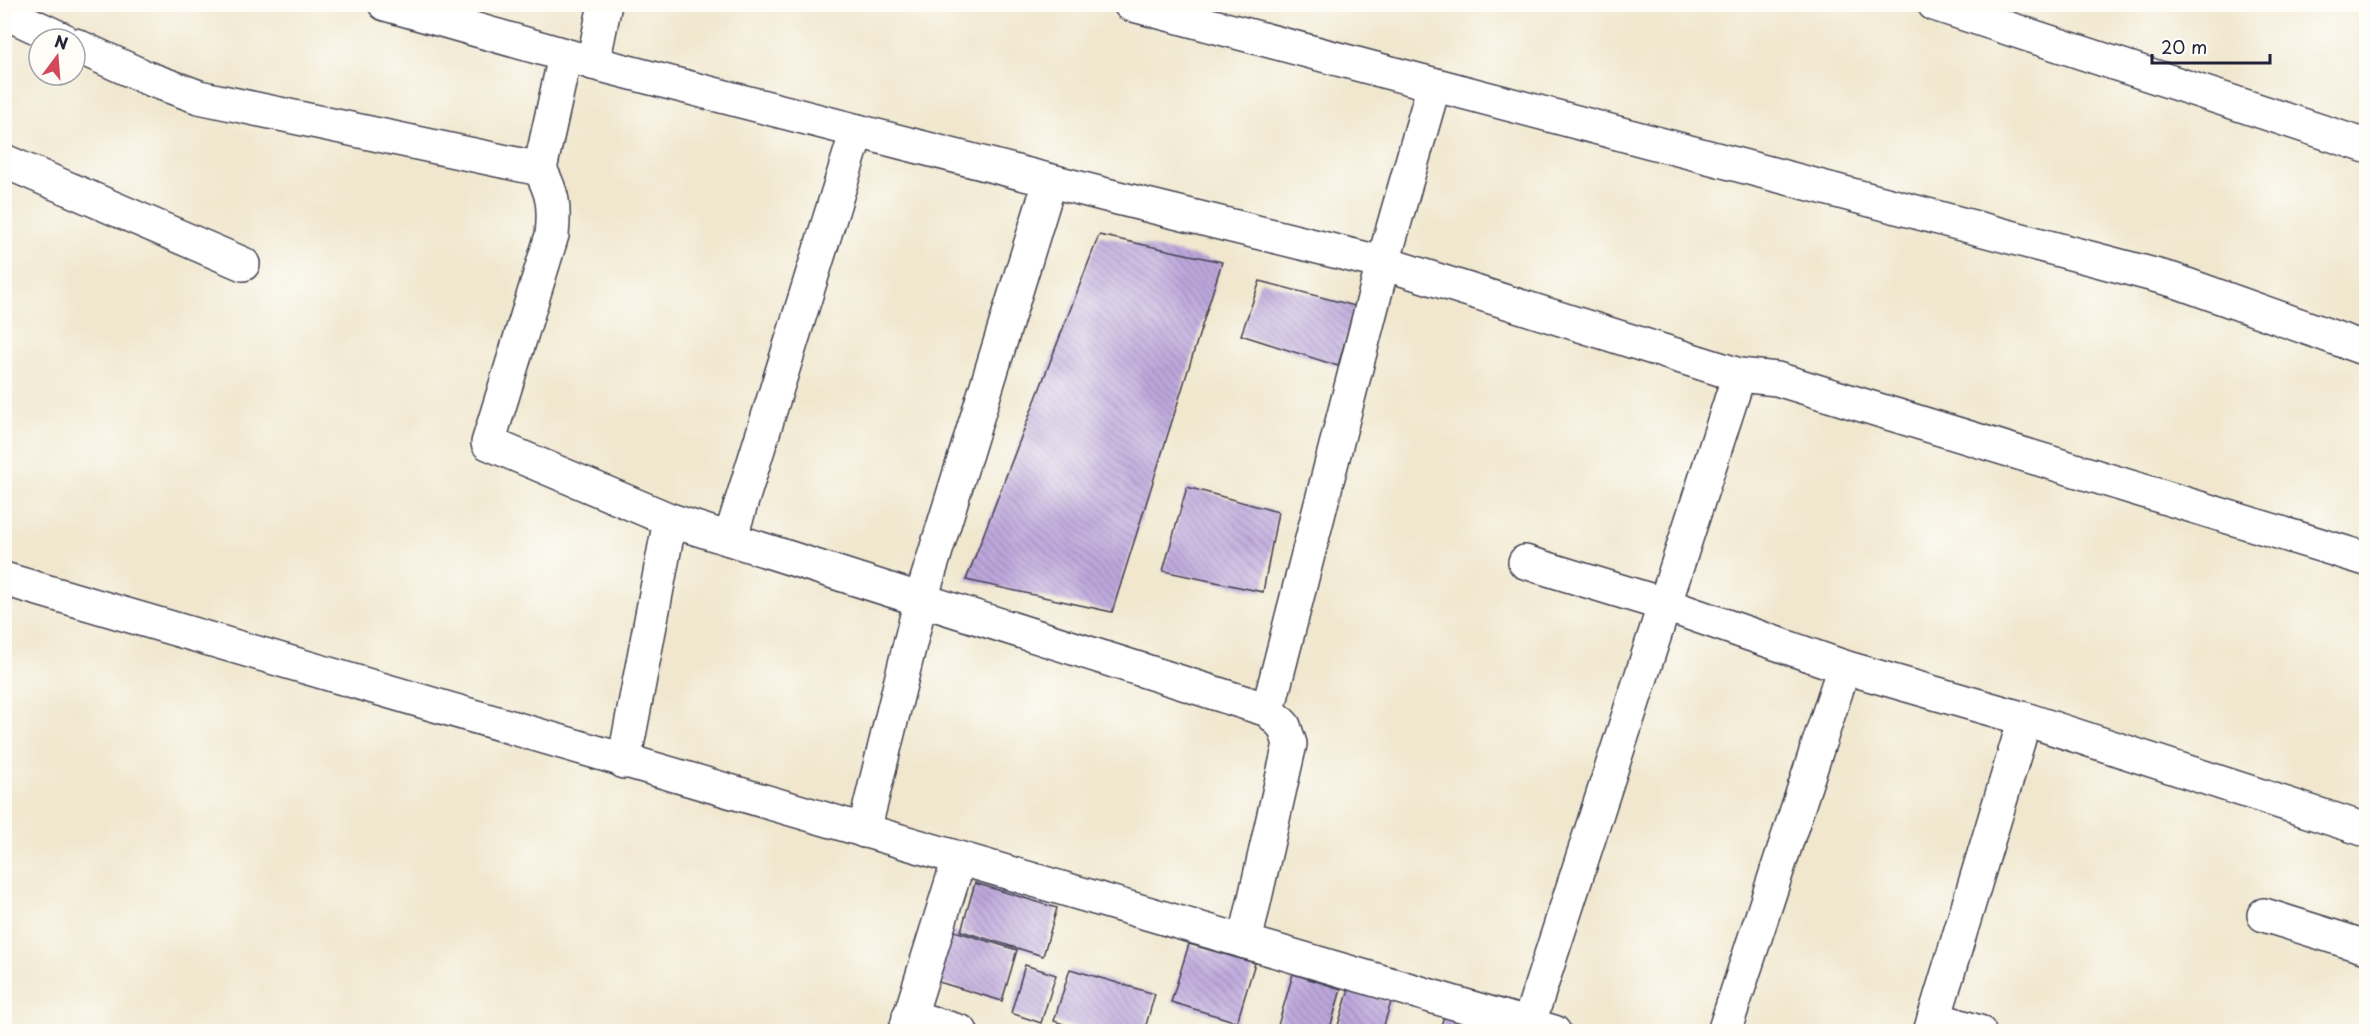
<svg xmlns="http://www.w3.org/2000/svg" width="2371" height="1036" viewBox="0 0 2371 1036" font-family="'Playpen Sans',sans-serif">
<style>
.building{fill:url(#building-back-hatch)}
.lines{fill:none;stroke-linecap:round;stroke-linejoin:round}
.minor-casing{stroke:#414051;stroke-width:36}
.minor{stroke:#fff;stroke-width:33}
</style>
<defs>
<pattern id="building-back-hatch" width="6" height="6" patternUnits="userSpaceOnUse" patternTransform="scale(1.5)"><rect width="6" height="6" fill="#bda7dc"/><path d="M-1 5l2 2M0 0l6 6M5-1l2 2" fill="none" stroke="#9988b4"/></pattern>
</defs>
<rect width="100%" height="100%" fill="#fdfcf7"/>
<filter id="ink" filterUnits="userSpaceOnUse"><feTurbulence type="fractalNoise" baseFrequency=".0167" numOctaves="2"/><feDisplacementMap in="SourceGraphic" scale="12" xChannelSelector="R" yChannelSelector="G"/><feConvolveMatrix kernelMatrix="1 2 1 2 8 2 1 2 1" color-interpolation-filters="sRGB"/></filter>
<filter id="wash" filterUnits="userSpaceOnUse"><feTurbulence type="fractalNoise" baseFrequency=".008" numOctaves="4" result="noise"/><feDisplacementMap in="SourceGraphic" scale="24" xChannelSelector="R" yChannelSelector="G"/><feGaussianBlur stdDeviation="1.35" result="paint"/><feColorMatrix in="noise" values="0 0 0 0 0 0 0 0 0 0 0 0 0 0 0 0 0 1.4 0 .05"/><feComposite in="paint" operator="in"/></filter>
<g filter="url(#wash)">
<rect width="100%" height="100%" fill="#f0e7ce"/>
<g id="blocks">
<!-- building -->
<g class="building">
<path d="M1099 235 1222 262 1112 612 966 580Z"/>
<path d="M1260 281 1355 306 1338 366 1241 335Z"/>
<path d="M1187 487 1278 512 1263 592 1163 571Z"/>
<path d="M975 883 1057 908 1043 956 961 931Z"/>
<path d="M948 929 1017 950 1002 1001 932 980Z"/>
<path d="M1189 944 1255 963 1237 1022 1171 1002Z"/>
<path d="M1025 965 1056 975 1041 1023 1011 1013Z"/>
<path d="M1070 969 1155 994 1144 1032H1088L1054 1021Z"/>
<path d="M1293 974 1341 989 1329 1032H1276Z"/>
<path d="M1349 989 1391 1002 1382 1032H1336Z"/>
<path d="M1445 1013 1503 1032H1439Z"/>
</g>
</g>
</g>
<g filter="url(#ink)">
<use href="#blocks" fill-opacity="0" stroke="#414051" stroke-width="1.5"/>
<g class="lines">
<!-- minor casing -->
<g class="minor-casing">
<g id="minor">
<path d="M385 4 593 63 1118 198 1383 263 1739 375 1777 379 2366 559"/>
<path d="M1130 4 2173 280 2366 349"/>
<path d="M1934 4 2366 146"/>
<path d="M4 12 62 39"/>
<path d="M75 45 147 78 199 97 540 169 565 56"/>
<path d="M593 63 605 4"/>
<path d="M4 161 243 264"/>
<path d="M540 169C553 194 555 206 552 235L488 443 670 520 624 762"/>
<path d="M670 520 1268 710 1284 726 1290 744 1245 942"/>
<path d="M730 539 857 131"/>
<path d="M1525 562 1666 605 1844 667 2025 719 2366 830"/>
<path d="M4 579 1554 1032"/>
<path d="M1268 710 1383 263 1434 85"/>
<path d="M864 831 921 599 1050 181"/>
<path d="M2264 915 2366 947"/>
<path d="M909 1016 961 1032"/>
<path d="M1934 1018 1979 1032"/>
<path d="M905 1032 959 859"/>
<path d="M1526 1032 1739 375"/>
<path d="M1724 1032 1844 667"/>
<path d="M1930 1032 2025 719"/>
</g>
</g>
<!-- minor -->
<use href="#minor" class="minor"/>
</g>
</g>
<!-- margin -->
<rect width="2371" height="1036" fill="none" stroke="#fdfcf7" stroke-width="24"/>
<!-- north arrow -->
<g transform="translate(57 57) rotate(16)"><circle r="28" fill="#fdfcf7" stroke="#a5a5ac" stroke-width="1.5"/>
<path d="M0-4.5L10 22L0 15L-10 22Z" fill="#d1495b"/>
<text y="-9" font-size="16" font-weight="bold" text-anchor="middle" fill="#22223b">N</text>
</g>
<!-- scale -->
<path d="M2152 54v9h118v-9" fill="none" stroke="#22223b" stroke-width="3"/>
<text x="2161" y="54" font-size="18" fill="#22223b" stroke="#fdfcf7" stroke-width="4.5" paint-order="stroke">20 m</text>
</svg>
